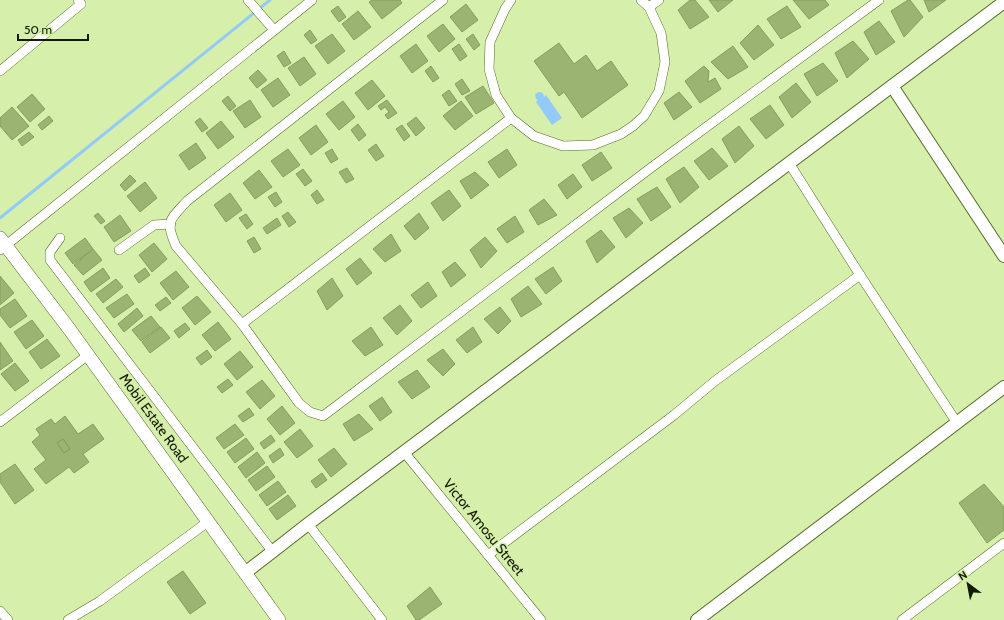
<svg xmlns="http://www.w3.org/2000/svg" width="1004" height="620" viewBox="0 0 1004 620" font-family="Cabin,sans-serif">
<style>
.water{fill:#94caf7}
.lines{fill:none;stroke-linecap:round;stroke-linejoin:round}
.stream{stroke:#94caf7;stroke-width:3}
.building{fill:#9cb471;stroke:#879e5b;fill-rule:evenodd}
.minor-casing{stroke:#576c2a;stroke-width:10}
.tertiary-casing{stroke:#576c2a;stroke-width:14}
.secondary-casing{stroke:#576c2a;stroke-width:14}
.minor{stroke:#fff;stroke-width:9}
.tertiary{stroke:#fff;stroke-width:12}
.secondary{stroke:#fff;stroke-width:13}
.labels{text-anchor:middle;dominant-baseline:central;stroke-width:3.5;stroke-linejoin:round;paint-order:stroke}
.street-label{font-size:14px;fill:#121a01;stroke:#d6efaa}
</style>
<rect width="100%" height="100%" fill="#d6efaa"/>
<!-- water -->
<path class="water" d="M539 92 543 93 544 97 546 95 562 118 552 125 536 102 538 100 536 99 535 94Z"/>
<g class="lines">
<!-- stream -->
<path class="stream" d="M0 218 270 0"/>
</g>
<!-- building -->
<g class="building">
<path d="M372 0H400L402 3 382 19 369 2Z"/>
<path d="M690 0H695L709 17 690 29 678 10Z"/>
<path d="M709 0H733L718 12Z"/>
<path d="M793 0H825L829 5 809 19Z"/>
<path d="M908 0H910L923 17 904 37 891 11Z"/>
<path d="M924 0H946L929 12Z"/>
<path d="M466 4 478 20 462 32 450 17Z"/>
<path d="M338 6 346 17 339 22 331 11Z"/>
<path d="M787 6 801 27 781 39 767 19Z"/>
<path d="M358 11 371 27 354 40 342 24Z"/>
<path d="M879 21 895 42 876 55 864 32Z"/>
<path d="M443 24 455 39 439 52 427 36Z"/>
<path d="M758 25 774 45 754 60 740 43Z"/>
<path d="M310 30 317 40 311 44 304 35Z"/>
<path d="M332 34 345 51 328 64 315 46Z"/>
<path d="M473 34 480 45 474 50 466 39Z"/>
<path d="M853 41 869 59 847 78 835 53Z"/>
<path d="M559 43 574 64 586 55 597 71 611 61 628 85 582 118 564 92 559 96 534 61Z"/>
<path d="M416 44 428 61 412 73 400 56Z"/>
<path d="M459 44 467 56 460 61 452 49Z"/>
<path d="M733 46 748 67 728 79 711 62Z"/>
<path d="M284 51 291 63 284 67 277 56Z"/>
<path d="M304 57 316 74 300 86 288 68Z"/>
<path d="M823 63 838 81 817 96 804 74Z"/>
<path d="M431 66 439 78 433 82 425 71Z"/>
<path d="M704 66 709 71 708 82 715 78 721 89 700 103 685 81Z"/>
<path d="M258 70 267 80 257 88 249 78Z"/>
<path d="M278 78 290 95 273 107 261 90Z"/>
<path d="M462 79 470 91 462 95 455 84Z"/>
<path d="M372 80 385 96 368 110 355 93Z"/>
<path d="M796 83 811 102 792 118 779 97Z"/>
<path d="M483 86 494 103 476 114 465 97Z"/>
<path d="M449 90 457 101 449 106 442 95Z"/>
<path d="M679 92 692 107 674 120 664 103Z"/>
<path d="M32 94 45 109 30 122 17 107Z"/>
<path d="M228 96 236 106 230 111 222 101Z"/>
<path d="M250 100 261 117 245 128 233 111Z"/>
<path d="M387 100 397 113 388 119 385 115 389 112 385 107 381 110 378 106Z"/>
<path d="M343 101 355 117 339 130 326 114Z"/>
<path d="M461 101 473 116 455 130 443 116Z"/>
<path d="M770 105 784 125 766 139 750 119Z"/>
<path d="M12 107 29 126 12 140 0 126V118Z"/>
<path d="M49 116 53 121 42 130 38 125Z"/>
<path d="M416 117 425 128 416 136 407 124Z"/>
<path d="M200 118 208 128 202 132 195 122Z"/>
<path d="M221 121 234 137 218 149 206 133Z"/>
<path d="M358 124 366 135 359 141 351 130Z"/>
<path d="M316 125 328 142 311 155 299 138Z"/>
<path d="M402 125 410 136 404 141 396 129Z"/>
<path d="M739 126 754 146 735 163 722 139Z"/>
<path d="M29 132 34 137 22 146 18 140Z"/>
<path d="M196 143 206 158 189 170 179 155Z"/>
<path d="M376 144 384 156 376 161 368 150Z"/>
<path d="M712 148 728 166 709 180 694 161Z"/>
<path d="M288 149 300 165 283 177 271 161Z"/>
<path d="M332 149 338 159 331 163 325 153Z"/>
<path d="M507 149 517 165 499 178 488 162Z"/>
<path d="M601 152 612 168 592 181 582 165Z"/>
<path d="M684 167 699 187 680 203 666 179Z"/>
<path d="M347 168 354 179 346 183 339 172Z"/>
<path d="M303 169 312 181 305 186 296 174Z"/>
<path d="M259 170 272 187 255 199 243 183Z"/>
<path d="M475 172 489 185 471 199 460 181Z"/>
<path d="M573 174 582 187 567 199 558 185Z"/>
<path d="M130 175 136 181 125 191 120 185Z"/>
<path d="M145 182 157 198 140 212 127 196Z"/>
<path d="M657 187 671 207 651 221 637 199Z"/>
<path d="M317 190 324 200 317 204 311 195Z"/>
<path d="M449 190 461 206 443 221 431 203Z"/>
<path d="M276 192 282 202 275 207 268 197Z"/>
<path d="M230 193 242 210 226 222 214 205Z"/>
<path d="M544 199 557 215 538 225 529 210Z"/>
<path d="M629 208 643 223 626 238 613 218Z"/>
<path d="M288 212 296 222 289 227 282 216Z"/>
<path d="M98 213 105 221 101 224 94 216Z"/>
<path d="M419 213 429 228 415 240 404 226Z"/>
<path d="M246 214 253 224 247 229 239 218Z"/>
<path d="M120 215 131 231 114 242 104 227Z"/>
<path d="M515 216 524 232 507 243 497 229Z"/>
<path d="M277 218 281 225 267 234 263 228Z"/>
<path d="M601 230 615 247 597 263 586 241Z"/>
<path d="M391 234 401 251 385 262 373 249Z"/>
<path d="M254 237 261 249 254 253 247 241Z"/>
<path d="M485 237 497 251 481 268 470 250Z"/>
<path d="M85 238 93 249 73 264 65 253Z"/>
<path d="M154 243 167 259 152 272 139 255Z"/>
<path d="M93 249 102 260 83 275 74 265Z"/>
<path d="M360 258 372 273 357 285 346 269Z"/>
<path d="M455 262 466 275 451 287 442 272Z"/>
<path d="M553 267 562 281 546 294 535 279Z"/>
<path d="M103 268 110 278 91 292 84 282Z"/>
<path d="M145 268 150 275 139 283 134 276Z"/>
<path d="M176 271 189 287 173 300 160 283Z"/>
<path d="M0 276 14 293 0 305Z"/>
<path d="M332 278 343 296 327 310 317 291Z"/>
<path d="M116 279 123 287 103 303 96 294Z"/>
<path d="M428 282 437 296 421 308 411 295Z"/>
<path d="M528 286 542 304 521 317 511 299Z"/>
<path d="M127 294 134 304 114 318 106 308Z"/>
<path d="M197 296 211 312 195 325 182 308Z"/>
<path d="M166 297 171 303 160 311 155 305Z"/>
<path d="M15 299 27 316 10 328 0 315V309Z"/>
<path d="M400 305 412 321 397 335 383 318Z"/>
<path d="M500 307 511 321 498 334 484 319Z"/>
<path d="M137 308 143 316 124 332 118 324Z"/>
<path d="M151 316 160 327 141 341 132 330Z"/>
<path d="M32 320 44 336 26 349 14 332Z"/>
<path d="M218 322 231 339 215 351 202 335Z"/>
<path d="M185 323 190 329 179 338 174 331Z"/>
<path d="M161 327 170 338 150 353 142 342Z"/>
<path d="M371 327 383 345 365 356 352 341Z"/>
<path d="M473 327 482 342 467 353 456 340Z"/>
<path d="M47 339 60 356 41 369 29 352Z"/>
<path d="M0 342 13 361 0 370Z"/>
<path d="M443 349 455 364 443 376 427 360Z"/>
<path d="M207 350 212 357 201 365 196 358Z"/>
<path d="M240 351 253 367 237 380 224 364Z"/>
<path d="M15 363 29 381 15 391 1 374Z"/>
<path d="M417 370 430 387 412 399 398 382Z"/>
<path d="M228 379 233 385 222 393 217 387Z"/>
<path d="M262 380 275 396 260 409 246 392Z"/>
<path d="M382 397 392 412 380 421 369 406Z"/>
<path d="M282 406 295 423 280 435 267 419Z"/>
<path d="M249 408 254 415 243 422 238 416Z"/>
<path d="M359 414 373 429 354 441 343 424Z"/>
<path d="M65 416 78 434 93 424 104 439 83 454 89 462 74 473 69 467 46 484 34 469 46 460 32 442 40 435 36 429 51 419 55 424ZM63 439 70 449 64 453 57 443Z"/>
<path d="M235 424 244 435 224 449 216 438Z"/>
<path d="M300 429 313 446 297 458 284 442Z"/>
<path d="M271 435 275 441 264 449 260 443Z"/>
<path d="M246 438 254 449 235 463 227 452Z"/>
<path d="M63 439 70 449 64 453 57 443Z"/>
<path d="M280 448 284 455 273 463 269 456Z"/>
<path d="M334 448 347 464 331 477 318 460Z"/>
<path d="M257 452 265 463 246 478 238 467Z"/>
<path d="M15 464 34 490 15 504 0 482V474Z"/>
<path d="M267 466 275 477 256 491 248 480Z"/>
<path d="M322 473 327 480 316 488 311 481Z"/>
<path d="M278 481 286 492 267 506 259 495Z"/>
<path d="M984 484 1004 507V530L987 543 959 503Z"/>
<path d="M288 495 296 506 277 520 269 509Z"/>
<path d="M183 571 206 603 190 614 167 582Z"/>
<path d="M430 587 442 604 419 620H416L407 606Z"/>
</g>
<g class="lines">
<!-- minor casing -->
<g class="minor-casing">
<g id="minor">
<path d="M248 0 274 30"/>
<path d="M443 0 187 201C169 221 165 221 176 246L242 324 299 403 310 412 323 416 335 407 652 167 879 0"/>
<path d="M511 0 505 9 490 42 489 69 496 95 511 118 534 136 563 146 593 145 621 134 633 126 644 116 659 91 665 62 661 33 649 7 641 0"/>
<path d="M649 7 659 0"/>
<path d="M0 71 81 4 78 0"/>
<path d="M60 238 50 252V260L272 551"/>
<path d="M0 250 312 0"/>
<path d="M119 250 154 225 171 224"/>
<path d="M860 275 957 423"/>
<path d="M242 324 511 118"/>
<path d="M0 422 88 355"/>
<path d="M404 452 541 620"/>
<path d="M308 524 382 620"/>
<path d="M488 555 674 415 715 381 860 275 789 163"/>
<path d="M0 611 8 620"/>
<path d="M68 620 100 601 209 521"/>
<path d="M902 620 1004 543"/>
</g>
</g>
<!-- tertiary casing -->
<g class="tertiary-casing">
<g id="tertiary">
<path d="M892 86 1004 256"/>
<path d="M245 573 308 524 1004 2"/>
<path d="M697 620 1004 387"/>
</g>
</g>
<!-- secondary casing -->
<g class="secondary-casing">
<path id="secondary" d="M0 238 70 330 279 620"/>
</g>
<!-- minor -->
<use href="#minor" class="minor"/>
<!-- tertiary -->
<use href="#tertiary" class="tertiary"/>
<!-- secondary -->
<use href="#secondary" class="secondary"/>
</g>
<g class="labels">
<!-- street labels -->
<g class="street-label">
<text transform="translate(154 418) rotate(54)">Mobil Estate Road</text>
<text transform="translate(484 527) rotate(51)">Victor Amosu Street</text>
</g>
</g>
<!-- north arrow -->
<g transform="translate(968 584) rotate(328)" stroke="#d6efaa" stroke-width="3" paint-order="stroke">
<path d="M0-3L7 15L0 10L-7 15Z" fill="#121a01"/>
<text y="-6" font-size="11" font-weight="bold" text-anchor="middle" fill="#121a01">N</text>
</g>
<!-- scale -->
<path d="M18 34v6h70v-6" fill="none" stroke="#121a01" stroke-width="2"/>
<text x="24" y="34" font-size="12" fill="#121a01" stroke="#d6efaa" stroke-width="3" paint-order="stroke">50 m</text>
</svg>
